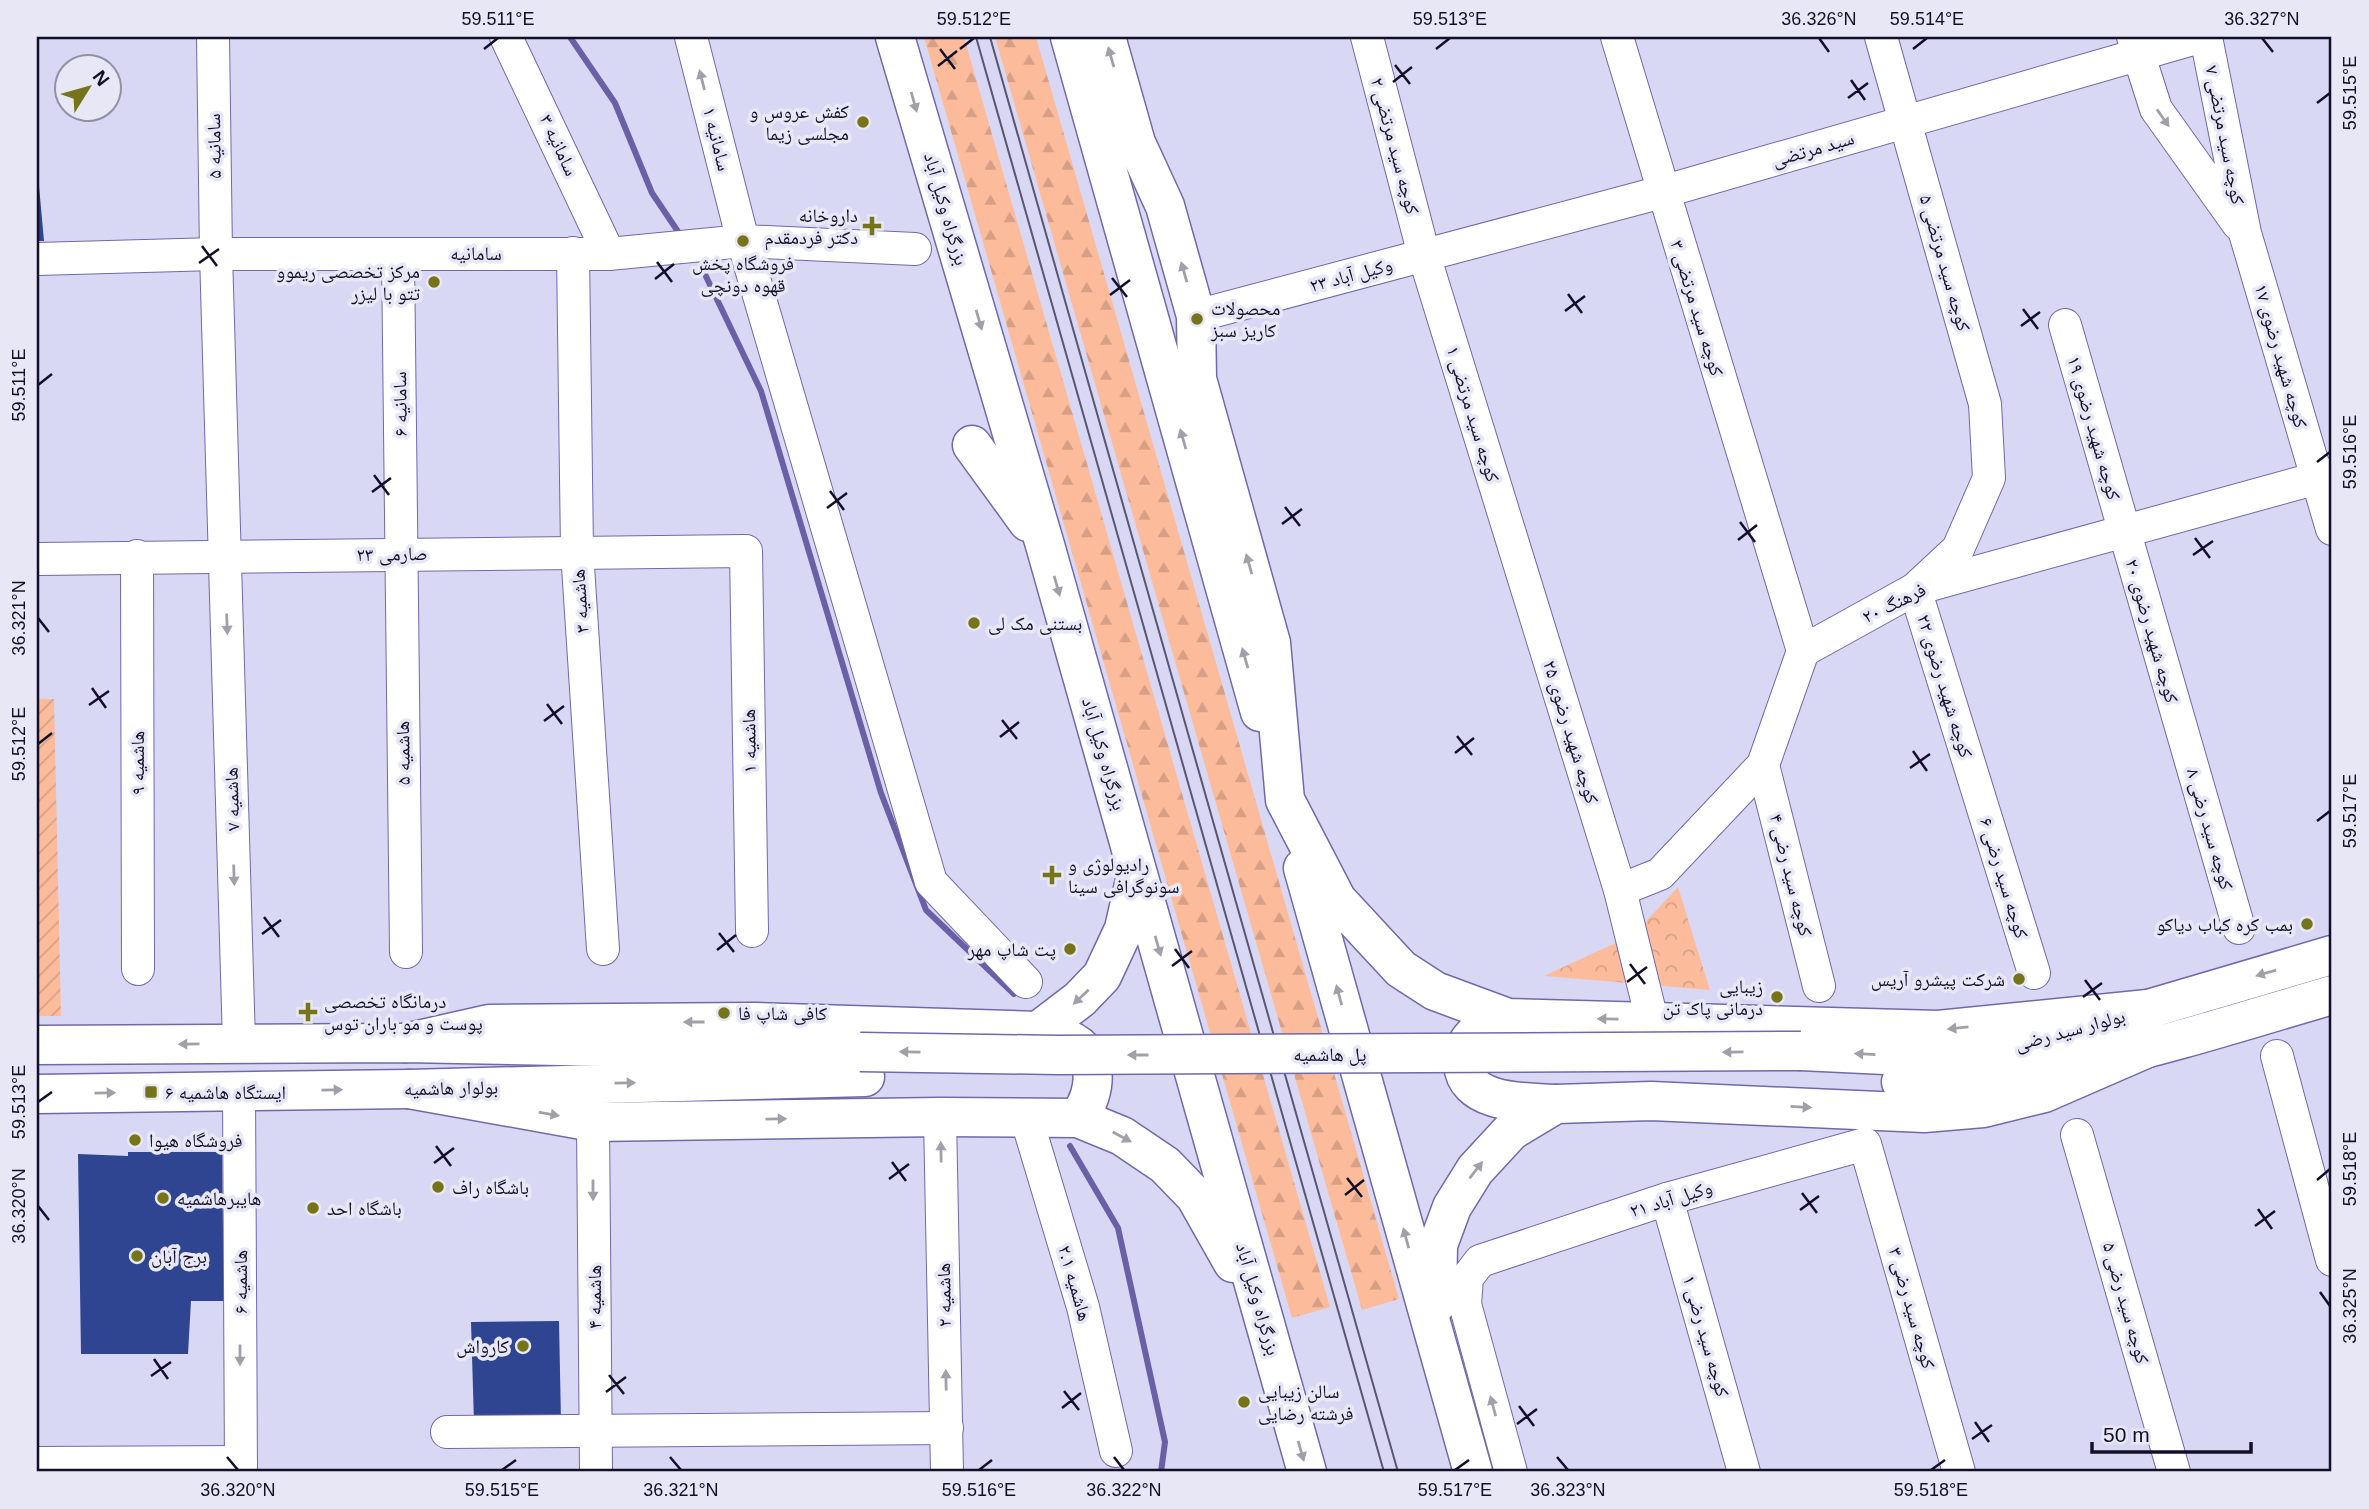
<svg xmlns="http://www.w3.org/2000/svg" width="2369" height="1509" viewBox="0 0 2369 1509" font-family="Helvetica,'Noto Naskh Arabic',sans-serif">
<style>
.forest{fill:url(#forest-firs)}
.park{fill:url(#park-crowns)}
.garden{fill:url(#garden-furrows)}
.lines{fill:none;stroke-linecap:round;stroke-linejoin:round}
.stream{stroke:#6960a6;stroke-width:6}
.building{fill:#2f4592}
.minor-casing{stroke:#7069a8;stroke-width:34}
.major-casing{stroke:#7069a8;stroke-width:41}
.highway-casing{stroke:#7069a8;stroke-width:41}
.minor{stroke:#fff;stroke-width:32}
.major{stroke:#fff;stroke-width:38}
.highway{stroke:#fff;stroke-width:38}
.tram{stroke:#595670;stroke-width:2}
.major-bridge-casing{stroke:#7069a8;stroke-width:41;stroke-linecap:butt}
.major-bridge{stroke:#fff;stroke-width:38}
.oneway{fill:#a19fa9}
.ticks{fill:none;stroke:#130f28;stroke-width:2.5}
.poi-dot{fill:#767419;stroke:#e7e7f5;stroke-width:2.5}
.labels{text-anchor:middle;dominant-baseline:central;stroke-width:7;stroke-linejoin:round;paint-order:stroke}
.poi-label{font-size:19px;fill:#130f28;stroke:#e7e7f5;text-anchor:start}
.street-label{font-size:19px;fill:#130f28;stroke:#e7e7f5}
.neatline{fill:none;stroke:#130f28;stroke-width:2.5}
.ticks-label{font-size:18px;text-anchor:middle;fill:#130f28}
</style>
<defs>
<pattern id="forest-firs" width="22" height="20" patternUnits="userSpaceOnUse" patternTransform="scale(1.75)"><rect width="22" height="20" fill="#fcbc9b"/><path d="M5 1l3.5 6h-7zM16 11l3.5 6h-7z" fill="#d7a086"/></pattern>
<pattern id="park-crowns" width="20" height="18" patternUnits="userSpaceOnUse" patternTransform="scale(1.75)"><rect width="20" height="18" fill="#fcbc9b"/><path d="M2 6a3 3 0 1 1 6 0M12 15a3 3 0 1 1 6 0" fill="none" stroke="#d7a086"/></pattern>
<pattern id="garden-furrows" width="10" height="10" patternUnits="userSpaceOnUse" patternTransform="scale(1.75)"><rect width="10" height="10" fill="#fcbc9b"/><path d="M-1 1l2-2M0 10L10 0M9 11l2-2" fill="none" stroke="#d7a086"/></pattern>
</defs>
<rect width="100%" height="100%" fill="#d9d8f4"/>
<!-- forest -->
<g class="forest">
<path d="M924 37H964L1330 1307 1292 1318Z"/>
<path d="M995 37H1036L1399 1299 1362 1310Z"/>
</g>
<!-- park -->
<path class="park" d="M1678 887 1710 990 1544 976 1633 935Z"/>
<!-- garden -->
<path class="garden" d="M37 699H54L61 1016H37Z"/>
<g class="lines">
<!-- stream -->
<g class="stream">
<path d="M570 37 615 103 652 193 681 236"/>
<path d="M701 266 761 391 881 793 926 910 1014 994"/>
<path d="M1070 1146 1118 1228 1165 1442 1161 1472"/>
</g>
</g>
<!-- building -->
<g class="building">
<path d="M37 186H39L44 241H37Z"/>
<path d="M128 1152H222L224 1301H191L188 1354H81L78 1154 128 1156Z"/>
<path d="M559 1321 561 1422 474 1423 471 1322Z"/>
</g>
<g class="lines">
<!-- minor casing -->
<g class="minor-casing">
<g id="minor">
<path d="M213 37 216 254 239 1043"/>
<path d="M506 37 609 254"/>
<path d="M691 37 743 241 931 882 1026 982"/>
<path d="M1367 37 1424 255 1620 890 1652 1020"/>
<path d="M1617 37 1803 651"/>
<path d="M1881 37 1985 404 1989 478 1958 549 1915 589 2034 973"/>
<path d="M2133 37 2156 109 2238 224"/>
<path d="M2206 37 2245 233 2332 529"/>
<path d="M573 253 577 551 603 949"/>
<path d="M398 254 406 952"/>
<path d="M37 259 216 254H609L743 241 915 249"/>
<path d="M1196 316 1662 192 2200 37"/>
<path d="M2065 325 2239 928"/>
<path d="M137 556 138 969"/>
<path d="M37 559 746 551 752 931"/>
<path d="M1763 765 1819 986"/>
<path d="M1620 890 1660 874 1763 765 1803 651 1915 589 2332 474"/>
<path d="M2277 1056 2332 1260"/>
<path d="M239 1091 241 1472"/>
<path d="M940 1117 947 1472"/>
<path d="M1026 1117 1083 1307 1116 1451"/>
<path d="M593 1122 596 1472"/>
<path d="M2077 1135 2174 1472"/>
<path d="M1667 1199 1744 1472"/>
<path d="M447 1432 947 1428"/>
<path d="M37 1463 241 1462"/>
<path d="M1511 1472 1465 1304 1467 1278 1480 1261 1667 1199 1865 1144 1959 1472"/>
</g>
</g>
<!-- major casing -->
<g class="major-casing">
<g id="major">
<path d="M37 1045 405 1043 860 1052"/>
<path d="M1801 1051 1927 1057 2033 1043 2332 955"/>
<path d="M1901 1082C2042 1088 2197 1034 2332 995"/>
<path d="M37 1094 409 1089 865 1077"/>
</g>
</g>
<!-- highway casing -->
<g class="highway-casing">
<g id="highway">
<path d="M895 37 1045 545 1307 1472"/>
<path d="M1070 37 1260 712"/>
<path d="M1106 37 1136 143 1165 206 1196 316 1197 379 1271 643 1285 800 1337 900 1401 969 1435 991 1508 1018 1938 1030 2148 1009"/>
<path d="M972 445 1028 522"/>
<path d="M1303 868 1473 1472"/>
<path d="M1483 1027C1471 1036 1461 1048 1463 1064 1466 1105 1526 1102 1556 1104"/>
<path d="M1060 1037C1101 1047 1099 1091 1078 1118"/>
<path d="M405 1043 489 1024 756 1022 1038 1031 1080 999 1102 976 1124 929 1136 876"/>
<path d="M409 1089 593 1122 940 1117 1078 1118 1122 1136 1165 1165 1195 1196 1233 1263"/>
<path d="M1437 1303 1438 1245 1452 1207 1475 1170 1511 1131 1556 1104 1651 1101 1924 1113 1983 1108 2044 1093 2159 1043"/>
</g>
</g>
<!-- minor -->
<use href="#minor" class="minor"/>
<!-- major -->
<use href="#major" class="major"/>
<!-- highway -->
<use href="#highway" class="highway"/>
<!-- tram -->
<g class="tram">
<path d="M976 37 1384 1472"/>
<path d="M990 37 1398 1472"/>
</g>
<!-- major-bridge casing -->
<g class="major-bridge-casing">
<path id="major-bridge" d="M860 1052 1058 1055 1801 1051"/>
</g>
<!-- major-bridge -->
<use href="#major-bridge" class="major-bridge"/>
</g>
<!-- one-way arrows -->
<defs><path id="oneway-solid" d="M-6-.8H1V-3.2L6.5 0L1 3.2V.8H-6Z" transform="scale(1.75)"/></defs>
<g class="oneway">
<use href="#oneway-solid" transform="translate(1111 57) rotate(-106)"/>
<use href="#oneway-solid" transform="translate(702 80) rotate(-104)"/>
<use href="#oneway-solid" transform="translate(914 102) rotate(74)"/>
<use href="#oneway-solid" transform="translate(2163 118) rotate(55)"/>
<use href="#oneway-solid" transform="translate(1184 272) rotate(-106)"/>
<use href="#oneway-solid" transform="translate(979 320) rotate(74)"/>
<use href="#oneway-solid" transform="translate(1183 439) rotate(-106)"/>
<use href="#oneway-solid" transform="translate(1249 564) rotate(-106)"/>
<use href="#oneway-solid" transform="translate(1057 586) rotate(74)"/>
<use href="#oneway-solid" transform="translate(227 624) rotate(88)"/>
<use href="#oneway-solid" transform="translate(1245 658) rotate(-106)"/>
<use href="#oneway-solid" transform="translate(234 875) rotate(88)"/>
<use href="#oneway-solid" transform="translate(1158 946) rotate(74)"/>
<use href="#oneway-solid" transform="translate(2266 973) rotate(164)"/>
<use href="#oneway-solid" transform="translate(1339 995) rotate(-105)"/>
<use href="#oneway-solid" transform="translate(1081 997) rotate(137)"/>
<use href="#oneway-solid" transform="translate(1608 1019) rotate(-179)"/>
<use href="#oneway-solid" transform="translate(694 1022) rotate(-180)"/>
<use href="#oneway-solid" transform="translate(1958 1028) rotate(174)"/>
<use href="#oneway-solid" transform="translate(189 1044) rotate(179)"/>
<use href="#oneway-solid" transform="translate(910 1052) rotate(-179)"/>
<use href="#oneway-solid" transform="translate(1733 1052) rotate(179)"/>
<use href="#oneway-solid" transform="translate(1865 1054) rotate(-177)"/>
<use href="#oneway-solid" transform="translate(1138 1055) rotate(180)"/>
<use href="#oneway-solid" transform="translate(625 1083) rotate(-1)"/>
<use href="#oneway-solid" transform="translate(332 1090) rotate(-1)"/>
<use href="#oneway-solid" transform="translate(105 1093) rotate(-1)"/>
<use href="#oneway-solid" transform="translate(1801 1107) rotate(3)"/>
<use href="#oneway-solid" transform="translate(549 1114) rotate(10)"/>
<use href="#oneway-solid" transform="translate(776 1119) rotate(-1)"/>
<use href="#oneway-solid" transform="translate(1122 1137) rotate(28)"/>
<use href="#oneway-solid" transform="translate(941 1152) rotate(-91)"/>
<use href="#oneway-solid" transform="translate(1476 1170) rotate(-52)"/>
<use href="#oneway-solid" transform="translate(593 1190) rotate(90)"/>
<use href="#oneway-solid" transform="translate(1406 1238) rotate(-105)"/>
<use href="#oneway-solid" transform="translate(240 1355) rotate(90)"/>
<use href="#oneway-solid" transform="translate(946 1380) rotate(-91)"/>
<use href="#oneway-solid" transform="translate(1493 1406) rotate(-105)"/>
<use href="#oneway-solid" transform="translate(1301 1451) rotate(74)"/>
</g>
<!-- ticks -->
<path class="ticks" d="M1819 38 1829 52M2262 38 2273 52M484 49 498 38M940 49 955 69M960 49 974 38M1436 49 1450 38M1913 49 1927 38M1395 65 1410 84M938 66 957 51M1851 80 1865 100M1393 82 1412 67M1848 98 1868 83M2317 103 2330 93M202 246 217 266M657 262 672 282M199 263 219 249M1112 278 1127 297M655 279 674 264M1568 294 1582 313M1110 295 1130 280M2023 309 2038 329M1565 311 1585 296M2021 326 2040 312M38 385 52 374M2317 462 2330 452M374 475 389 495M830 491 844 510M372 492 391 478M1285 507 1300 526M827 508 847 493M1740 522 1755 542M1282 524 1302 509M2195 538 2210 558M1738 540 1757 525M2193 555 2213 541M38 618 49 632M92 688 106 708M547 704 562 724M89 705 109 691M1002 720 1017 739M544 721 564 706M1457 736 1472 755M1000 737 1019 722M38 744 52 733M1913 751 1927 771M1455 753 1474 738M1910 768 1930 754M2317 821 2330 811M264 917 279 937M719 933 734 952M262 934 281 920M1175 949 1189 968M717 950 736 935M1630 964 1645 984M1172 966 1192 951M2085 980 2100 1000M1627 982 1647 967M2083 997 2102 983M38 1102 52 1092M436 1146 451 1166M892 1162 906 1181M434 1163 454 1148M1347 1178 1362 1197M889 1179 909 1164M2317 1180 2330 1169M1802 1193 1817 1213M1345 1195 1364 1180M38 1206 49 1220M2258 1209 2272 1229M1800 1210 1819 1196M2255 1226 2275 1211M2320 1292 2330 1306M154 1359 168 1379M609 1375 624 1394M151 1376 171 1362M1064 1391 1079 1410M606 1392 626 1377M1519 1406 1534 1426M1062 1408 1081 1393M1975 1422 1989 1442M1517 1424 1537 1409M1972 1439 1992 1425M227 1457 238 1470M670 1457 681 1470M1114 1457 1124 1470M1557 1457 1568 1470M502 1470 516 1460M979 1470 992 1460M1455 1470 1469 1460M1931 1470 1945 1460"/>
<!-- markers -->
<g class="poi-dot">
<circle cx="863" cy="122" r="7"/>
<path d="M868.5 215.5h7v7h7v7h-7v7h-7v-7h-7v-7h7z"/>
<circle cx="743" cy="241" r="7"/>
<circle cx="434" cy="282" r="7"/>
<circle cx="1197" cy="319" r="7"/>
<circle cx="974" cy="623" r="7"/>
<path d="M1048.5 864.5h7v7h7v7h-7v7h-7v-7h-7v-7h7z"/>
<circle cx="2307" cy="924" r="7"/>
<circle cx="1070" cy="949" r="7"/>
<circle cx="2019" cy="979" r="7"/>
<circle cx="1777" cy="997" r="7"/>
<path d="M304.5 1001.5h7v7h7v7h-7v7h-7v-7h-7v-7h7z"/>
<circle cx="724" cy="1013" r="7"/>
<rect x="144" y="1085" width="14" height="14" rx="3.5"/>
<circle cx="135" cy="1140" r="7"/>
<circle cx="438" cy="1187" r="7"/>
<circle cx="163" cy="1198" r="7"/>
<circle cx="313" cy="1208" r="7"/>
<circle cx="137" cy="1256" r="7"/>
<circle cx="523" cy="1346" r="7"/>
<circle cx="1244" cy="1402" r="7"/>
</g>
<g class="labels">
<!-- poi labels -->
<g class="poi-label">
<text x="849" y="111" text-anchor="end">کفش عروس و<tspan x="849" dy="22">مجلسی زیما</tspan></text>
<text x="858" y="215" text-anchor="end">داروخانه<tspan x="858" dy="22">دكتر فردمقدم</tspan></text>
<text x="743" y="263" text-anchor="middle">فروشگاه پخش<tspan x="743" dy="22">قهوه دونچی</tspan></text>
<text x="420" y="271" text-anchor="end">مرکز تخصصی ریموو<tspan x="420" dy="22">تتو با لیزر</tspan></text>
<text x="1211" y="308">محصولات<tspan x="1211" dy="22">کاریز سبز</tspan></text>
<text x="988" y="623">بستنی مک لی</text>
<text x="1068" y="864">رادیولوژی و<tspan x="1068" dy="22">سونوگرافی سینا</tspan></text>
<text x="2293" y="924" text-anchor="end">بمب کره کباب دیاکو</text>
<text x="1056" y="949" text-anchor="end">پت شاپ مهر</text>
<text x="2005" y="979" text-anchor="end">شرکت پیشرو آریس</text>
<text x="1763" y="986" text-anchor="end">زیبایی<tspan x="1763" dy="22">درمانی پاک تن</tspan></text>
<text x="324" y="1001">درمانگاه تخصصی<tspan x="324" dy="22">پوست و مو باران توس</tspan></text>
<text x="738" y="1013">کافی شاپ فا</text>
<text x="165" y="1092">ایستگاه هاشمیه ۶</text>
<text x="149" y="1140">فروشگاه هیوا</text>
<text x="452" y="1187">باشگاه راف</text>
<text x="177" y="1198">هایبرهاشمیه</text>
<text x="327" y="1208">باشگاه احد</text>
<text x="151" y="1256">برج آبان</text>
<text x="509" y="1346" text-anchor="end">کارواش</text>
<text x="1258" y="1391">سالن زیبایی<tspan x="1258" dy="22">فرشته رضایی</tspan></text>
</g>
<!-- street labels -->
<g class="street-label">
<text transform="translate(2225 135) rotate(79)">کوچه سید مرتضی ۷</text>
<text transform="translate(717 139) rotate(76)">سامانیه ۱</text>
<text transform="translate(559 145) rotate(65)">سامانیه ۳</text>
<text transform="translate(214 146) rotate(-91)">سامانیه ۵</text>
<text transform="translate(1395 146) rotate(75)">کوچه سید مرتضی ۲</text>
<text transform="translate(1813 149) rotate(-16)">سید مرتضی</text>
<text transform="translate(946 209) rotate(74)">بزرگراه وکیل آباد</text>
<text x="476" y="253">سامانیه</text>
<text transform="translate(1945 263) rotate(74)">کوچه سید مرتضی ۵</text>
<text transform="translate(1351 275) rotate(-15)">۲۳ وکیل آباد</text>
<text transform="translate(1697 308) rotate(73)">کوچه سید مرتضی ۳</text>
<text transform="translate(2281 356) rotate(74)">کوچه شهید رضوی ۱۷</text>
<text transform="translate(400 404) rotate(-91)">سامانیه ۶</text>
<text transform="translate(1473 414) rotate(73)">کوچه سید مرتضی ۱</text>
<text transform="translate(2094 428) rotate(74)">کوچه شهید رضوی ۱۹</text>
<text transform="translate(392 554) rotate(-1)">صارمی ۲۳</text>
<text transform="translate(580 601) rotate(-94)">هاشمیه ۳</text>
<text transform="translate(1894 603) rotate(-26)">فرهنگ ۲۰</text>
<text transform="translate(2152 631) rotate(74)">کوچه شهید رضوی ۲۰</text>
<text transform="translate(1945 686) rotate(73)">کوچه شهید رضوی ۲۲</text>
<text transform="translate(1571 732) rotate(73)">کوچه شهید رضوی ۲۵</text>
<text transform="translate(749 741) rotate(-91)">هاشمیه ۱</text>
<text transform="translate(403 753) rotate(-91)">هاشمیه ۵</text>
<text transform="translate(1104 754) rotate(74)">بزرگراه وکیل آباد</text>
<text transform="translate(137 763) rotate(-90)">هاشمیه ۹</text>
<text transform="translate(232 799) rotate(-92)">هاشمیه ۷</text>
<text transform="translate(2210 829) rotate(74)">کوچه سید رضی ۸</text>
<text transform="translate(1791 875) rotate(76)">کوچه سید رضی ۴</text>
<text transform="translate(2004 878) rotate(73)">کوچه سید رضی ۶</text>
<text transform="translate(2070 1030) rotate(-15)">بولوار سید رضی</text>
<text x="1330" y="1054">پل هاشمیه</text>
<text transform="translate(451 1088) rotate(-1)">بولوار هاشمیه</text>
<text transform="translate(1671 1199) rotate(-17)">۲۱ وکیل آباد</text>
<text transform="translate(240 1282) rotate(-90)">هاشمیه ۶</text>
<text transform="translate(1075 1283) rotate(74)">هاشمیه ۲.۱</text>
<text transform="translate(944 1295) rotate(-91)">هاشمیه ۲</text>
<text transform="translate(594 1297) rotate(-90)">هاشمیه ۴</text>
<text transform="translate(1258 1299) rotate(74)">بزرگراه وکیل آباد</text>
<text transform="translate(2126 1303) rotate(74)">کوچه سید رضی ۵</text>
<text transform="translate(1912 1308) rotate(74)">کوچه سید رضی ۳</text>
<text transform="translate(1706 1336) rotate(74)">کوچه سید رضی ۱</text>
</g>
</g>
<!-- border -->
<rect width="2369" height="1509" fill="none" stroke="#e7e7f5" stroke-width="77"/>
<!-- north arrow -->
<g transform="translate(88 88) rotate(53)"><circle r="33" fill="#e7e7f5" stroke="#9291a3" stroke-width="2"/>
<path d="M0-5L12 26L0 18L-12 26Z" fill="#767419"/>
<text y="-10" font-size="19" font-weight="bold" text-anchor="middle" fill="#130f28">N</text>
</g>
<!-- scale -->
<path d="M2092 1442v10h159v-10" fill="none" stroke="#130f28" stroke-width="3.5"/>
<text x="2103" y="1442" font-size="21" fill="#130f28" stroke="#e7e7f5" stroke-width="5" paint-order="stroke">50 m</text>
<rect x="38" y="38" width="2292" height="1432" class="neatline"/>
<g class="ticks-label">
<text x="498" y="25">59.511°E</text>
<text x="974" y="25">59.512°E</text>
<text x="1450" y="25">59.513°E</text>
<text x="1819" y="25">36.326°N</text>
<text x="1927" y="25">59.514°E</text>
<text x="2262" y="25">36.327°N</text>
<text transform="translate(2350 93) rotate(-90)" y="6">59.515°E</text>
<text transform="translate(19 385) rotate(-90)" y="6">59.511°E</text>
<text transform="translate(2350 452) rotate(-90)" y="6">59.516°E</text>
<text transform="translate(19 618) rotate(-90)" y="6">36.321°N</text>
<text transform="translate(19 744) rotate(-90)" y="6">59.512°E</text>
<text transform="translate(2350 811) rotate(-90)" y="6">59.517°E</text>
<text transform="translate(19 1102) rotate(-90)" y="6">59.513°E</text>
<text transform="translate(2350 1169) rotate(-90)" y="6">59.518°E</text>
<text transform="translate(19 1206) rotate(-90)" y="6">36.320°N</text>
<text transform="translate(2350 1306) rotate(-90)" y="6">36.325°N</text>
<text x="238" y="1496">36.320°N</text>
<text x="502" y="1496">59.515°E</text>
<text x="681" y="1496">36.321°N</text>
<text x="979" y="1496">59.516°E</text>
<text x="1124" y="1496">36.322°N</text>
<text x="1455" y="1496">59.517°E</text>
<text x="1568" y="1496">36.323°N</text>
<text x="1931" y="1496">59.518°E</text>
</g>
</svg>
